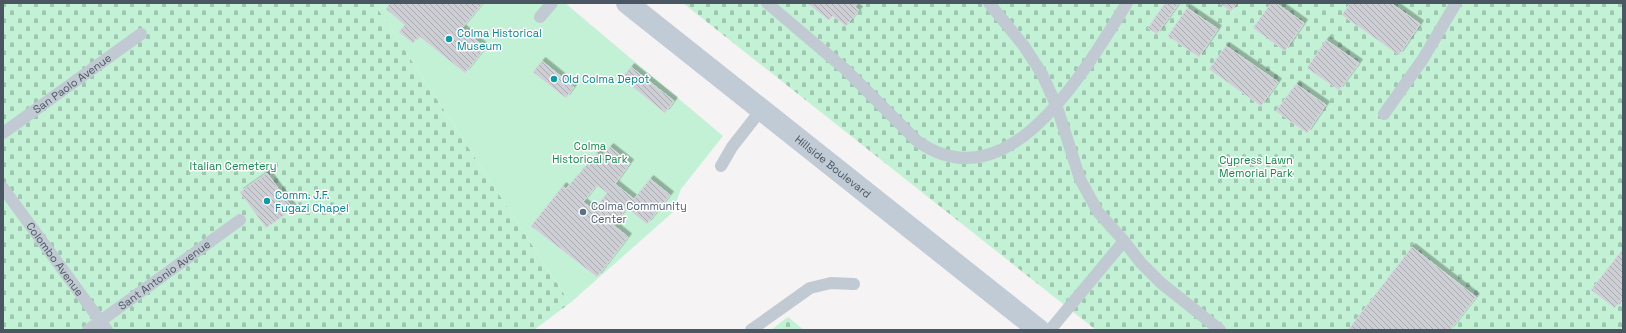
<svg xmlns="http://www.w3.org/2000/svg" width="1626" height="333" viewBox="0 0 1626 333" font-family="'Space Grotesk',sans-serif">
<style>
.cemetery{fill:url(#cemetery-stones)}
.park{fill:#c3f1d5}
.building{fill:url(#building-back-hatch);stroke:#d7d9de;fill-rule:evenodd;filter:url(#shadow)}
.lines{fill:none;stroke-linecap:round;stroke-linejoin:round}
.service{stroke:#c1cad2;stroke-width:12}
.secondary{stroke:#c1cbd6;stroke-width:22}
.culture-dot{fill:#0f9aa8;stroke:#fff;stroke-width:1.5}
.service-dot{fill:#5c6f8a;stroke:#fff;stroke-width:1.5}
.labels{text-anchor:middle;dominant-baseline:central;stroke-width:3;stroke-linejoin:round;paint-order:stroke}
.culture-label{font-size:11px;fill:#0d838f;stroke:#fff;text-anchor:start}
.street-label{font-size:11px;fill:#4a5661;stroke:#fff}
.park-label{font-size:11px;fill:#17864f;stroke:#fff}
.service-label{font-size:11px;fill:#4e5e75;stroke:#fff;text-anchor:start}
</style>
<defs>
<pattern id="cemetery-stones" width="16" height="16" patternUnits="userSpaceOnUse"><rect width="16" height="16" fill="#c3f1d5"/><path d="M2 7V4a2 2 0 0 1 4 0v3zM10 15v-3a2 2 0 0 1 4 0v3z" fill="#a0c6b0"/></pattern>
<pattern id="building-back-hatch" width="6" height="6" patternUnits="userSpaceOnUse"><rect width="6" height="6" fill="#cdcfd5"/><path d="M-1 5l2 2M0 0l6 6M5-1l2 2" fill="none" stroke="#a8abb0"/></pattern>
<filter id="shadow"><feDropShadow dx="3.5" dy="-3.5" stdDeviation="0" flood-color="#0004"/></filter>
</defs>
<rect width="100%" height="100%" fill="#f5f3f3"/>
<!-- cemetery -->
<g class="cemetery">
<path d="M3 3H374L570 303 534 330H3Z"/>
<path d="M683 3H1623V330H1096Z"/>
<path d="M788 317 804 330H771Z"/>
</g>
<!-- park -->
<path class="park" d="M374 3H565L723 136 681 189 672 213 570 303Z"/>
<!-- building -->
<g class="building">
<path d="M390 3H480L482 4 462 28 485 48 465 73 419 36 413 43 399 32 405 25 386 9Z"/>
<path d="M807 3H858L855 7 859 10 846 26 833 16 829 20Z"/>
<path d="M1165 3H1179L1157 34 1148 28Z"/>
<path d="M1219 3H1237L1231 11Z"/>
<path d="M1271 3H1276L1304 23 1285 51 1253 28Z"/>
<path d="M1350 3H1391L1420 24 1399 55 1342 15Z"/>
<path d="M1187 8 1218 29 1199 57 1168 36Z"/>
<path d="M1326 40 1359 63 1339 90 1307 68Z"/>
<path d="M1226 46 1278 82 1261 106 1209 69Z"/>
<path d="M542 61 574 87 566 98 533 72Z"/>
<path d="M631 67 674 101 665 113 622 78Z"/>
<path d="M1296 84 1326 105 1307 133 1276 111Z"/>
<path d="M610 147 630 163 615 184 634 199 650 179 670 195 647 224 627 208 613 225 628 237 597 277 531 226 563 186 566 189 597 153 601 157ZM597 185 607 193 594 210 583 202Z"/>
<path d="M267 173 293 209 266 228 240 192Z"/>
<path d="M1412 247 1476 297 1450 330H1348Z"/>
<path d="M1623 249V297L1615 308 1591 290Z"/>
</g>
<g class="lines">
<!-- service -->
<g class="service">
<path d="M767 3 846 70 917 141C1010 206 1086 68 1127 3"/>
<path d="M989 3 1024 46 1042 74 1057 107 1080 179 1098 212 1124 241 1141 263 1161 283 1220 330"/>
<path d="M540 17 552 3"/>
<path d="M1384 114 1423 59 1456 3"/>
<path id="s1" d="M3 133 141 34"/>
<path d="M721 166 732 147 761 110"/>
<path id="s2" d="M3 188 107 330"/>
<path id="s3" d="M88 330 240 220"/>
<path d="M751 330 810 288 831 283 854 284"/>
<path d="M1050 330 1124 241"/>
</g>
<!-- secondary -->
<path class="secondary" id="s4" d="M627 3 1039 330"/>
</g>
<!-- markers -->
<g class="culture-dot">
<circle cx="449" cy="39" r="4"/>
<circle cx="554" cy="79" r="4"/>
<circle cx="267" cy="201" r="4"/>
</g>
<circle class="service-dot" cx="583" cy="212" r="4"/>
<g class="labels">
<!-- culture labels -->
<g class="culture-label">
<text x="457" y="33">Colma Historical<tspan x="457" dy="13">Museum</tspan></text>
<text x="562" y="79">Old Colma Depot</text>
<text x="275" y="195">Comm. J.F.<tspan x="275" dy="13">Fugazi Chapel</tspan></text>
</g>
<!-- street labels -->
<g class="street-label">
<text stroke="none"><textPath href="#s1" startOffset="85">San Paolo Avenue</textPath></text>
<text stroke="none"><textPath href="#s4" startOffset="263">Hillside Boulevard</textPath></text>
<text stroke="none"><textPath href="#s2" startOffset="88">Colombo Avenue</textPath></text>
<text stroke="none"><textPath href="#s3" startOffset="94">Sant Antonio Avenue</textPath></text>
</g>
<!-- park labels -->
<g class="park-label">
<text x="590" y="146">Colma<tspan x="590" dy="13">Historical Park</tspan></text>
<text x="1256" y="160">Cypress Lawn<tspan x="1256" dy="13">Memorial Park</tspan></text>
<text x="233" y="166">Italian Cemetery</text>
</g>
<!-- service labels -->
<g class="service-label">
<text x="591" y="206">Colma Community<tspan x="591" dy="13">Center</tspan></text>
</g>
</g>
<!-- border -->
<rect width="1626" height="333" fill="none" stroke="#4a5661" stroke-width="8"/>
</svg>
